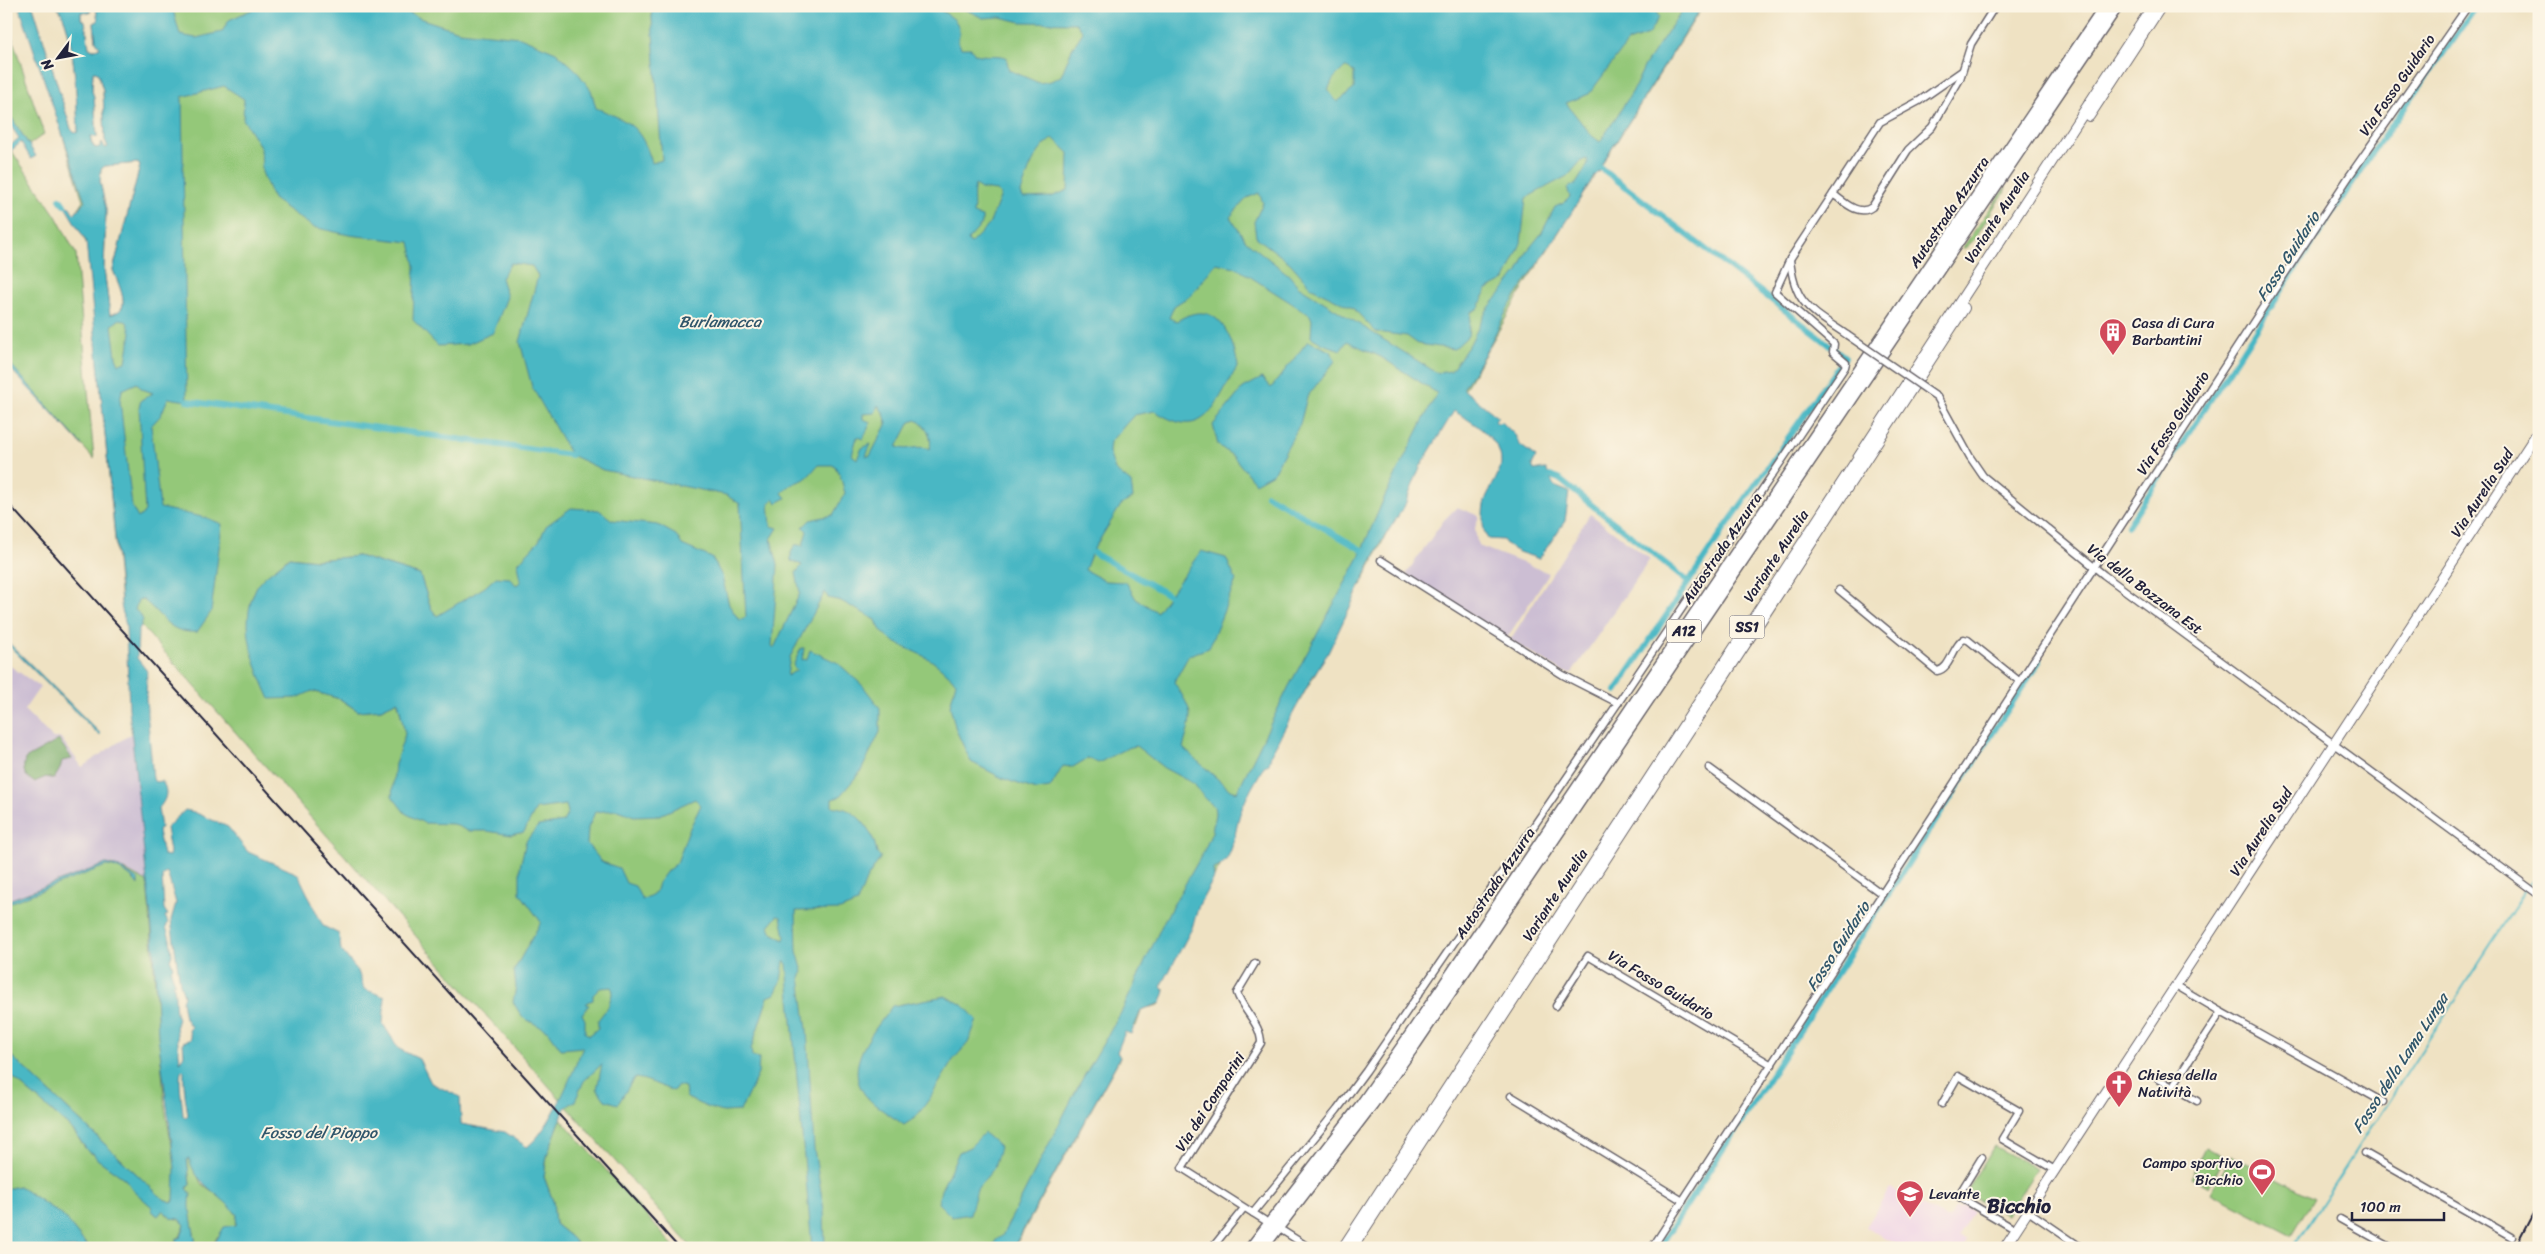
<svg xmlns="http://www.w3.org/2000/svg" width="2545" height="1254" viewBox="0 0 2545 1254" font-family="Sriracha,sans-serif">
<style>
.built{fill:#eed0e7}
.industrial{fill:#ccbed3}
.green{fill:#94c879;stroke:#5b755a;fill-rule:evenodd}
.forest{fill:#77ac69;stroke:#4c6752}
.water{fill:#4ab7c4;stroke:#366c80;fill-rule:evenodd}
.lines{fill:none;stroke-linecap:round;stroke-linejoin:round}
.stream{stroke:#4ab7c4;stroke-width:2}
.canal{stroke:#4ab7c4;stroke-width:6}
.minor-casing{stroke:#6a656b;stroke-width:9}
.secondary-casing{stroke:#6a656b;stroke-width:11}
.trunk-casing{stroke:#6a656b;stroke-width:12}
.motorway-casing{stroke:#6a656b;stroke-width:14}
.minor{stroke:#fff;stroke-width:6}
.secondary{stroke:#fff;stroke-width:9}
.trunk{stroke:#fff;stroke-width:10}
.motorway{stroke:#fff;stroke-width:11}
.rail{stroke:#22223b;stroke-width:2}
.minor-bridge-casing{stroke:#6a656b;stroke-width:9;stroke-linecap:butt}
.minor-bridge{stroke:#fff;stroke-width:6}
.labels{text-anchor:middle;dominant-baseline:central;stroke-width:4;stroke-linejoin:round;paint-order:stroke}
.shield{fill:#fcf5e5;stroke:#63616e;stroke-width:1}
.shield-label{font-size:14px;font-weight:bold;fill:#22223b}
.street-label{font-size:15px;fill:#22223b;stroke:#fcf5e5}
.poi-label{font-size:15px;fill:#22223b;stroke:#fcf5e5;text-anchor:start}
.water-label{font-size:16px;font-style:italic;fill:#30566b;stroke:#fcf5e5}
.district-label{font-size:20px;font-weight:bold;fill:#22223b;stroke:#fcf5e5}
</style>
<rect width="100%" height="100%" fill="#fcf5e5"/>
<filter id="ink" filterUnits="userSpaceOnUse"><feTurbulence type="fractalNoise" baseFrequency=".02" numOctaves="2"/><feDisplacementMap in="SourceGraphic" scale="10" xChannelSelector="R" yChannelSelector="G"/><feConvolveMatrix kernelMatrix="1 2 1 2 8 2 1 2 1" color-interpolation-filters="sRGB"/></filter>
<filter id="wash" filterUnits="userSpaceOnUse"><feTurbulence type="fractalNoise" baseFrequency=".0096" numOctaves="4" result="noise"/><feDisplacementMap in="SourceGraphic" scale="20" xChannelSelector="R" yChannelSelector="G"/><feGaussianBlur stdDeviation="1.12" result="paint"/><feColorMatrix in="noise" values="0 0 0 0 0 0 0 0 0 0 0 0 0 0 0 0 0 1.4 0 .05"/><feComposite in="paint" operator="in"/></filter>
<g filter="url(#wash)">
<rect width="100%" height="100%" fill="#efe2c3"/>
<!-- built -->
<path class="built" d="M1890 1188 1946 1218H1950L1956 1206 1960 1209 1963 1205 1973 1211 1958 1236 1967 1241 1963 1248H1905L1866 1227Z"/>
<!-- industrial -->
<g class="industrial">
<path d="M1457 507 1479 516 1475 528 1477 543 1481 547 1549 573 1507 638 1406 574 1444 520Z"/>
<path d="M1590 514 1650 559 1572 673 1563 672 1510 640Z"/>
<path d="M6 663 40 687 24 710 53 738H61L82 767 132 733 147 882 112 864H106L6 901Z"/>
</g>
<!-- green -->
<g class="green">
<path d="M33 6 71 129 75 133 78 132C77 108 75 21 56 6L90 7V13L81 12V19L85 21 89 48 93 50 100 47 96 41 94 23 98 21 96 7 93 6H1703L1522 290 1420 467 1332 643 1238 812 1229 851 1201 899 1159 988 1165 990 1159 1005 1142 1009 1136 1026 1125 1031 1120 1038 1117 1052 1120 1058 1014 1248H692L121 603 87 244 73 217 83 201 51 98ZM93 71 98 73 103 90 105 140 108 147 104 148 102 142 100 147 95 148 91 142V136L97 137 94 97 92 91ZM138 163 140 166 113 270C116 278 128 301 121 309 119 312 114 314 110 315L104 269 106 210 100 181 101 169 105 166ZM358 556 420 575 431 608 406 733 397 700 381 709 358 711 340 699 312 691 268 575 289 557 316 560Z"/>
<path d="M6 19 44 134 29 145 6 109Z"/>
<path d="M11 150 56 216 76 254 94 459 6 361V155Z"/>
<path d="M2006 186 2004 194 1996 204 1974 240 1963 250V247Z"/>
<path d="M106 864 119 867 147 882C154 949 156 1016 163 1083 164 1097 165 1111 168 1125 172 1149 180 1176 174 1200L171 1202 163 1199 6 1051V901Z"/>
<path d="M6 1074H9L73 1130 85 1148 125 1179 152 1207V1211L158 1216 162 1210 171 1218 180 1219 185 1225 180 1237 176 1239 182 1248H89L63 1216 19 1186 6 1189Z"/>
<path d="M561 1119 675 1248H579L571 1237 555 1224 553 1201 544 1177 547 1155Z"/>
<path d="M1994 1146 2037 1169 2007 1214 1965 1193Z"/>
<path d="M2206 1147 2224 1157 2209 1187 2191 1177Z"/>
<path d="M2231 1155 2314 1198 2292 1235 2211 1193Z"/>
<path d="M189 1158 201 1183 228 1203 237 1215 236 1225 217 1237 212 1248H196C195 1236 192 1226 190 1215 187 1205 193 1199 187 1188L190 1184 187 1159Z"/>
</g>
<!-- forest -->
<path class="forest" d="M59 740 72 759 62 761 60 769 54 779 46 777 34 782C24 776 22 770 25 759Z"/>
<!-- water -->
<g class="water">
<path d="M19 6H33L71 129 75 133 78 132C77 108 75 21 56 6L90 7V13L81 12V19L85 21 89 48 93 50 100 47 96 41 94 23 98 21 96 7 93 6H172L180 35 196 38 222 32 229 20 260 6H395L422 19 459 31 520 37 556 52 575 69 591 90 596 108C631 122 641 127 652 163L662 160 651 6H934C950 17 963 19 958 41L961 48H971L975 54C986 57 995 54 1006 57L1009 70 1039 83 1051 81 1061 76 1072 49 1083 32 1076 23 1021 22 1000 17 983 18 958 6H1461L1464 8V6H1653L1659 17 1648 35 1628 42 1589 94 1566 103 1591 135 1600 142 1633 91 1645 65 1685 6H1702L1602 164 1600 171 1593 178 1570 215 1508 308 1488 348 1463 389 1498 417 1495 421 1497 423 1502 422 1515 435 1520 445 1536 457 1532 465 1534 470 1546 469 1554 486 1569 492 1565 521 1539 559C1525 553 1512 553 1503 540L1488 539C1483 531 1483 526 1483 517 1483 495 1490 493 1498 474 1512 445 1474 423 1454 411L1420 467 1404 507 1381 542 1328 653 1313 676 1271 754 1269 764 1264 766C1256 781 1247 795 1241 811 1234 829 1235 864 1213 869L1214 878 1199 905 1192 928 1161 987 1165 991 1161 1003 1141 1010 1131 1034 1125 1032 1117 1052 1120 1057 1109 1077 1013 1248H992L996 1240 1002 1236 1080 1083 1122 1011 1164 921 1204 851 1212 832 1215 813 1214 806 1205 799 1194 784 1164 768 1136 746C1123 748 1111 757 1098 763L1088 758 1073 767 1063 766 1050 788 1036 790 1004 779 971 762 956 730 950 706 956 682C948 675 941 667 932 661 913 648 883 644 876 620L841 601 828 598 825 592 790 657 787 676 797 670 793 666 801 648H804L802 660 807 659 810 650 838 663 863 686 880 708V732L861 771 839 797 832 799V806C838 808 846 808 851 812 866 821 875 838 877 854L881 857 866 880 857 903 840 910 796 911 797 951 803 972 800 977 807 1030 814 1149 824 1210 825 1248H812L787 964 784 961 781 981 775 994 768 997 751 1049 752 1056 759 1058 758 1074 740 1111C735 1111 729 1112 724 1112 717 1112 692 1101 686 1097L685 1087 678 1085 673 1091C662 1087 645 1078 634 1078L618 1104 605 1100 597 1089 602 1064 584 1081 575 1101 565 1108 547 1155 544 1177 553 1201 555 1224 572 1238 580 1248H212L224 1227 236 1225 237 1215C222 1194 195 1185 189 1158L187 1159 190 1184 187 1188 191 1194C187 1211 195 1229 196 1248H182L176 1242V1239L181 1237 185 1225 180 1219 171 1218 163 1210 158 1216 152 1211V1207L134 1191 125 1179 97 1159 93 1153H89L73 1130 9 1074H6V1051L163 1199 171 1202 174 1201 175 1168 158 1036 154 948 129 709 126 626C124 615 120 608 121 597L86 241 64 205 70 207 74 214 85 201ZM1345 67 1354 72V89L1337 102 1328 90 1333 79ZM93 71 98 73 103 90 105 140 108 147 105 148 102 142 100 147 95 148 91 142V136L97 137 94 97 92 91ZM224 86 244 99 243 119 261 148 262 172 273 199 313 227 349 235 410 242 415 266 413 320 438 346 468 344 493 333 507 297 501 278 511 263 532 266 538 276 520 342 532 387 571 455 603 470 726 495 740 504 746 617 739 620 729 605 722 576 712 558 682 545 676 535 658 525 612 520 599 510 571 508 546 526 539 541 518 563 521 582 516 585 510 578 496 577 485 587 437 616 431 608 420 575 358 556 316 560 289 557C279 568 262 575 256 588 238 626 254 664 270 699L297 698 312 691 340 699 358 711 381 709 398 701 405 734 395 764 392 796 405 813 424 823 453 824 468 831H487L511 835 524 832 536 809 566 805 568 812 563 822 538 826 526 841 520 867V893L541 922 514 970 516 987 513 1002 522 1017 548 1031 561 1049 583 1047C571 1076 551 1129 527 1147L505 1132 461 1124 460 1097 431 1083 419 1059 399 1049 383 1024 385 997 364 989 358 971 341 950 339 934 323 926 298 874 248 852 228 827 194 812 185 810 166 828 170 852 169 856 163 855 158 831 161 827 158 809C166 800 169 792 162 781L155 782 153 779 146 699 147 671 137 658 138 632 143 620 140 614 135 610 138 600 142 599C163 614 167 634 197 632L211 612 222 524 207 518 160 508 151 426 161 415 168 398 187 401 182 97ZM1053 138 1069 153 1068 190 1051 197 1023 198 1021 193C1028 172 1034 151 1053 138ZM1587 159 1588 164 1576 184 1567 188 1570 197 1564 203 1555 207 1541 234 1528 250 1518 272 1487 310 1470 344 1451 371 1437 373 1298 286 1289 275 1246 241 1230 217 1247 198 1259 193 1263 203 1254 222 1256 237 1290 263 1312 288 1353 308 1376 332 1407 336 1418 344 1454 349 1468 336 1471 312 1479 308 1486 290 1505 280 1521 243 1526 198 1569 175 1581 161ZM138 163 140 166 113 270C116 278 128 302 121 309 119 312 113 314 110 315L104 269 106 210 100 181 101 169 105 166ZM975 185 981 189 997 191 1001 195 989 225 970 244 968 240 982 224V217L973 214C975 203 972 196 975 185ZM1216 263 1235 267 1310 315 1312 320 1311 337 1323 344 1341 350 1347 341 1381 357 1437 393 1385 496 1357 561 1289 686 1237 792 1230 790 1183 748C1193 712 1194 714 1174 682L1189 655 1209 648 1236 580 1226 558 1201 551 1157 612 1136 599 1126 582 1105 581 1085 570 1092 552 1121 505 1133 498 1131 483 1115 470 1109 452 1110 442 1134 415 1155 411C1206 444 1214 404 1238 366 1232 334 1216 296 1177 321L1169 318 1174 306 1191 295ZM120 319 127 322 131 332 126 362 119 364 116 357 112 325ZM137 383 142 389 153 393 141 400 139 408 145 512 138 518 132 507 120 401 122 390ZM878 405 884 414 887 423 870 456H866L871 444 862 448 857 459 852 455 857 437 863 439 871 422 863 419V414L875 413ZM917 420C928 428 932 436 930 449 914 444 911 452 897 447L910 422ZM818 465H834L840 475 845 493 833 515 810 520 803 527 807 531 803 545H795L791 553V561L802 565 796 573 800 593 774 648 772 646 778 565 771 539 778 528 771 526 769 503 774 498 777 503 786 498 782 493C791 484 792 484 803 480 809 477 814 469 818 465ZM695 799 701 805 688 832 677 863 667 871 658 883 655 893 642 900 635 886 626 883 619 868 602 862 587 844 588 828 595 812 617 810 634 816 660 815ZM167 872 176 903 171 920 180 984 184 995 182 1001 185 1018 191 1027 189 1031 191 1039 183 1042 184 1055 180 1062 176 1025 178 1019C173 1007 177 996 173 984L175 983 171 971 173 966 170 959 172 955 170 939 166 927 168 923 165 916 168 915 164 909 162 876ZM777 916 781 917 785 936 784 940 772 933 769 926ZM611 987 613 991 608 1007 598 1020V1028L590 1035 585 1033V1020L582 1014 589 1005 586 1004 587 1002 593 1000V995L600 988ZM182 1070 184 1072C183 1087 186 1101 188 1115L186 1117 183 1116C183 1105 177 1078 182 1070Z"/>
<path d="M6 109 36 156 31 159 21 142 6 155V149L19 138 6 119Z"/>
<path d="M1308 341 1331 351 1335 361 1307 397 1300 424 1273 473 1255 483 1233 456 1218 445 1213 425 1243 388 1262 378 1271 388Z"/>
<path d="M6 359 82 445 6 364Z"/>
<path d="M6 640 101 734 99 735 6 643Z"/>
<path d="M106 864 119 867 138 880V885C133 877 118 866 106 866L6 904V901Z"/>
<path d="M945 996 963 1005 977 1020 968 1043 953 1060 930 1098 916 1117 904 1125C892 1116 875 1107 866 1096 841 1065 875 1031 892 1006Z"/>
<path d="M984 1133 1000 1147 994 1168 977 1189 970 1214 952 1217 938 1203 941 1190 959 1152 970 1147Z"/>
<path d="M19 1186 63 1216 89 1248H6V1189Z"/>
</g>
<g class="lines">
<!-- stream -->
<g class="stream">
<path d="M2530 885 2539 872"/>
<path d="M2293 1248 2526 890"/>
</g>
<!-- canal -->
<g class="canal">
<path d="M1601 168 1845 357 1720 535 1616 691"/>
<path d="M60 199 64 205"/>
<path d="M187 401 571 455"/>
<path d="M1550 476 1559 479 1689 582"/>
<path d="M1267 495 1362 550"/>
<path d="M2128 526 2369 157 2477 6"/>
<path d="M1092 552 1169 595"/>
<path d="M1659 1248 2040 660"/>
</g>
</g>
</g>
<g filter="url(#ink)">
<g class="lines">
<!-- minor casing -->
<g class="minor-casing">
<g id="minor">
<path d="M1833 194 1880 122 1919 101 1962 71"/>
<path d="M1790 259C1794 305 1812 311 1847 335"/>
<path d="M1937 397 1970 457 1983 476 2104 575 2539 895"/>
<path d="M1839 590 1937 671C1951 669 1952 646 1964 639L1968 640 2019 681"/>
<path d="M1618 703 1845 367 1846 363 1833 352 1834 344 1775 292 1790 259 1833 194C1844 202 1859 217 1872 207L1908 150 1932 127 1960 79 1971 44 1995 6"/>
<path d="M1709 768 1882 894"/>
<path d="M1255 963 1237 993C1243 1011 1261 1024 1261 1043L1182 1168 1264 1220"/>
<path d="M1556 1006 1588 956 1772 1065"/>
<path d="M2221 1012 2383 1102"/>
<path d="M2155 1077 2197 1101"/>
<path d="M2172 1087 2221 1012 2177 986"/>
<path d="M1511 1096 1683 1201"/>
<path d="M1942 1104 1958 1076 2019 1111 2002 1139 2055 1170"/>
<path d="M2365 1153 2512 1237"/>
<path d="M1982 1157 1958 1196 2016 1230"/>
<path d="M2028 1211 2082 1248"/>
<path d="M1253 1213 1337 1110 1366 1071 1618 703 1563 675 1381 560"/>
<path d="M2340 1219 2392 1248"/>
<path d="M1283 1231 1310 1248"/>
<path d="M1212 1248 1244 1208"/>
<path d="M1652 1248 2282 278 2350 175 2468 6"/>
</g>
</g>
<!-- secondary casing -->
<g class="secondary-casing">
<path id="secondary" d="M2004 1248 2539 430"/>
</g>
<!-- trunk casing -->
<g class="trunk-casing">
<g id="trunk">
<path d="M2089 116 2161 6"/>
<path d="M1343 1248 2153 6"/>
<path d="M1352 1248 1964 308"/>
</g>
</g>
<!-- motorway casing -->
<g class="motorway-casing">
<g id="motorway">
<path d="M1251 1248 1363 1103 1407 1040 2106 6"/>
<path d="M1262 1248 1372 1104 1415 1044 2117 6"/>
</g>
</g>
<!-- minor -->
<use href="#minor" class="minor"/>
<!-- secondary -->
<use href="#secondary" class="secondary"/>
<!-- trunk -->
<use href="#trunk" class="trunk"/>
<!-- motorway -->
<use href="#motorway" class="motorway"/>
<!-- rail -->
<g class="rail">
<path d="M6 501 679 1248"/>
<path d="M2515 1248 2539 1202"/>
</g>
<!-- minor-bridge casing -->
<g class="minor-bridge-casing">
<path id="minor-bridge" d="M1847 335 1937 397"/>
</g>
<!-- minor-bridge -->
<use href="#minor-bridge" class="minor-bridge"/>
</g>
</g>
<!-- icons -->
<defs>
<g id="building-pin" transform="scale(1.4375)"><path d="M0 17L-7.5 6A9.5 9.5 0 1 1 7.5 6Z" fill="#d1495b" stroke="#fcf5e5"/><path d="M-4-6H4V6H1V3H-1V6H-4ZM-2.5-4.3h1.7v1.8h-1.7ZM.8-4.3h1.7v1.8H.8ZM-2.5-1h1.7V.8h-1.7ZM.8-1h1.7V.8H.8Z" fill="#fff"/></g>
<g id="church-pin" transform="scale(1.4375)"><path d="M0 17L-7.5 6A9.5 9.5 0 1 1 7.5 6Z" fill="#d1495b" stroke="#fcf5e5"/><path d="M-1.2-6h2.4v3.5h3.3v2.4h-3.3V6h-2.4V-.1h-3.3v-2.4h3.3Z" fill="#fff"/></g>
<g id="stadium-pin" transform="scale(1.4375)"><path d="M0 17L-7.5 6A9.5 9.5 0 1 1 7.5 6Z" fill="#d1495b" stroke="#fcf5e5"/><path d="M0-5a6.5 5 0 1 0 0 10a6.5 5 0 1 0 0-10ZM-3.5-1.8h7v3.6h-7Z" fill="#fff"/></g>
<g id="school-pin" transform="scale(1.4375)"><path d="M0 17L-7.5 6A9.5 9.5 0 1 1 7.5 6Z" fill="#d1495b" stroke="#fcf5e5"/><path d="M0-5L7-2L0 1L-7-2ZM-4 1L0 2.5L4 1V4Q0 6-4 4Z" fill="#fff"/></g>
</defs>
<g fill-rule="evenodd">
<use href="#building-pin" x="2113" y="332"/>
<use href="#church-pin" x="2119" y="1084"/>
<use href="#stadium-pin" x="2262" y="1172"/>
<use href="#school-pin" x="1910" y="1194"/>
</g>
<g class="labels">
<!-- shield labels -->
<g class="shield">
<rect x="1729.5" y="615.5" width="35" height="23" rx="4"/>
<rect x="1666.5" y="619.5" width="35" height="23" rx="4"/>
</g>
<g class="shield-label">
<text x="1747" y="627">SS1</text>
<text x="1684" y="631">A12</text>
</g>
<!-- street labels -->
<g class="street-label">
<text transform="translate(2397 85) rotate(-55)">Via Fosso Guidario</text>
<text transform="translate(1949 212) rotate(-56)">Autostrada Azzurra</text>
<text transform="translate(1997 217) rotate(-57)">Variante Aurelia</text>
<text transform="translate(2173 423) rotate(-57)">Via Fosso Guidario</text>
<text transform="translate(2482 493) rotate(-57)">Via Aurelia Sud</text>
<text transform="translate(1722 548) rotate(-56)">Autostrada Azzurra</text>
<text transform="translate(1776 556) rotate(-57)">Variante Aurelia</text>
<text transform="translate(2145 589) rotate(37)">Via della Bozzana Est</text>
<text transform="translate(2261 832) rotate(-57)">Via Aurelia Sud</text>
<text transform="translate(1495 883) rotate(-56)">Autostrada Azzurra</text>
<text transform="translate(1555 895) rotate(-57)">Variante Aurelia</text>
<text transform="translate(1661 985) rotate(31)">Via Fosso Guidario</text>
<text transform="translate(1210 1102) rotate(-57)">Via dei Comparini</text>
</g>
<!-- poi labels -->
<g class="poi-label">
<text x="2132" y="323">Casa di Cura<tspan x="2132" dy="17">Barbantini</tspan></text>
<text x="2138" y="1075">Chiesa della<tspan x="2138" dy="17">Natività</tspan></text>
<text x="2243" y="1163" text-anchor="end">Campo sportivo<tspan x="2243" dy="17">Bicchio</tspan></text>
<text x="1929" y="1194">Levante</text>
</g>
<!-- water labels -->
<g class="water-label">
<text transform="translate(2288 256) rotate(-57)">Fosso Guidario</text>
<text x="720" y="321">Burlamacca</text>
<text transform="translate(1838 946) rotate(-57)">Fosso Guidario</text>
<text transform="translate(2400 1063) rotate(-57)">Fosso della Lama Lunga</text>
<text x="319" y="1132">Fosso del Pioppo</text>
</g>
<!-- district labels -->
<g class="district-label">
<text x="2019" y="1206">Bicchio</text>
</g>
</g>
<!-- margin -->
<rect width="2545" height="1254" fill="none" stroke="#fcf5e5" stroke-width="25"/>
<!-- north arrow -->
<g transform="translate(58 58) rotate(238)" stroke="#fcf5e5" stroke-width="4" paint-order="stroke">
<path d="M0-4L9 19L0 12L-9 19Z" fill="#22223b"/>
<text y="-8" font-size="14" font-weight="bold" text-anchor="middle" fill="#22223b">N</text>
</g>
<!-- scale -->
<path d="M2352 1212v8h92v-8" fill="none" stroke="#22223b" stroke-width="2.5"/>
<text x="2360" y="1212" font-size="15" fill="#22223b" stroke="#fcf5e5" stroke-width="4" paint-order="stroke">100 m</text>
</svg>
